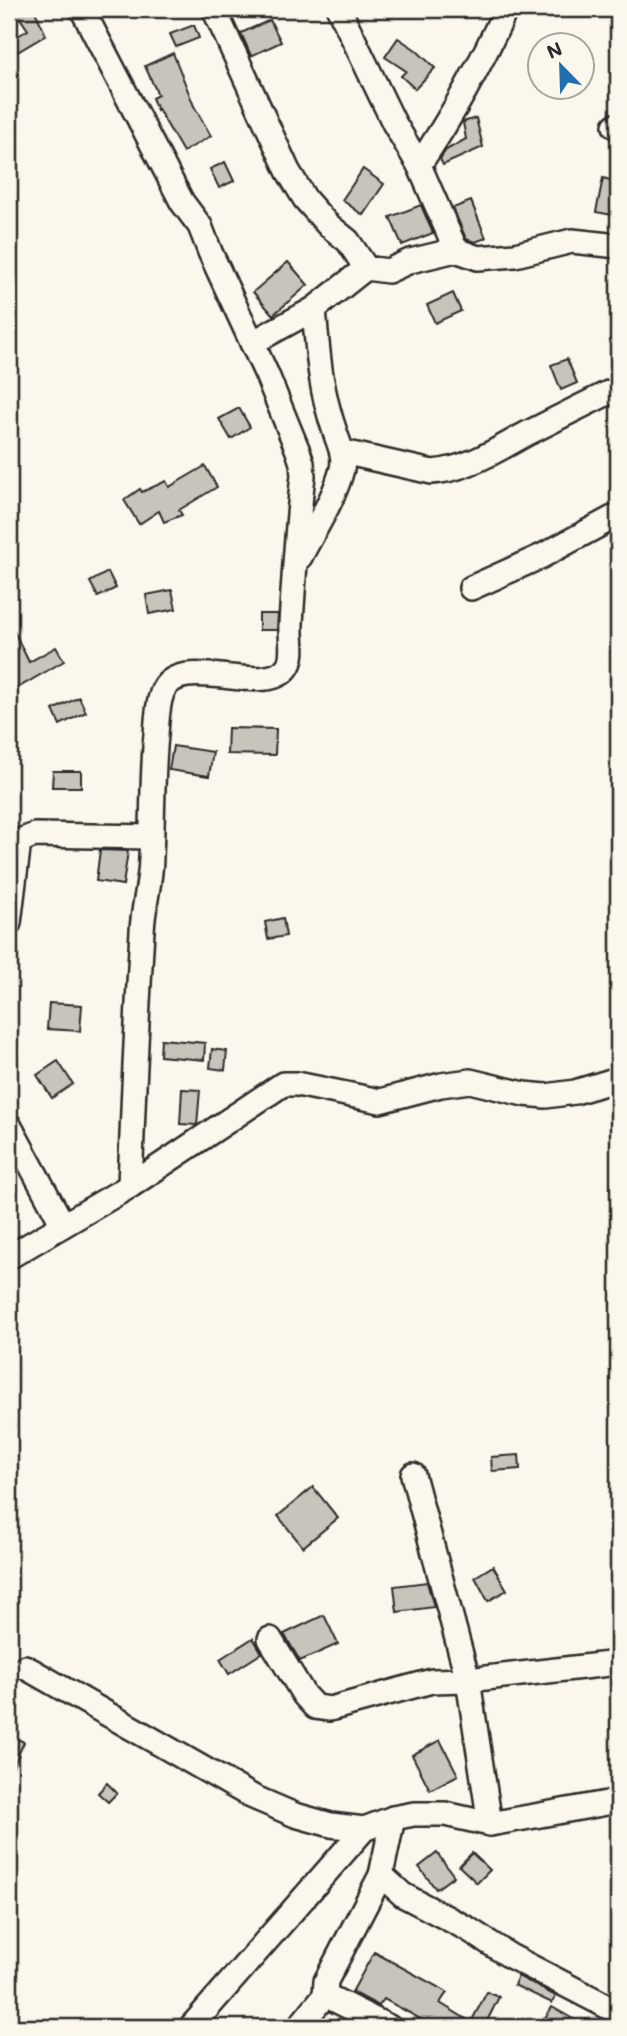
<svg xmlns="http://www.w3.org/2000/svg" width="627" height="2036" viewBox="0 0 627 2036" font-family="Mali,sans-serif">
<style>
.building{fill:#c7c4bc;stroke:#2b2b2b;stroke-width:2}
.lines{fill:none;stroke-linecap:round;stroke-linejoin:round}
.minor-casing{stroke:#2b2b2b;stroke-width:28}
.minor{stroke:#fbf7ec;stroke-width:23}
</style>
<rect width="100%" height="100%" fill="#fbf7ec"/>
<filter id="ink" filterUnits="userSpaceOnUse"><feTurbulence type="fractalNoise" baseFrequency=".0143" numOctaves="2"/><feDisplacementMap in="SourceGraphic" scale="14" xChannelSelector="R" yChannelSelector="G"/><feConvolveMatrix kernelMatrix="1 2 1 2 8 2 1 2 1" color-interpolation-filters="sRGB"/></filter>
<g filter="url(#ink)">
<!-- building -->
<g class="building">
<path d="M14 9H34L46 35 9 57V41L28 30Z"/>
<path d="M270 20 281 42 251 56 241 33Z"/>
<path d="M194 25 199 38 176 47 170 34Z"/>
<path d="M398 38 416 50 435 68 415 89 401 76 406 71 385 57Z"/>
<path d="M173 53 194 106 211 136 183 152 158 109 157 110 152 98 158 95 145 66Z"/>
<path d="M476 118 483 147 443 165 440 159 446 150 466 139 463 122Z"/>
<path d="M225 162 234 181 219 188 210 169Z"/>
<path d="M363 169 384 184 363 215 342 200Z"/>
<path d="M603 178 618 182V216L596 212Z"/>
<path d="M471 201 486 238 475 242 466 239 453 208Z"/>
<path d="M421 205 433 233 402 245 390 217Z"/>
<path d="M288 262 308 285 273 315 253 292Z"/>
<path d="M453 293 461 311 435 323 427 305Z"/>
<path d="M567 359 577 383 561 390 551 365Z"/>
<path d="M239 408 250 427 231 439 219 419Z"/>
<path d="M205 466 217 487 179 510 182 515 164 522 159 511 139 524 124 500 140 489 142 492 166 481 169 487Z"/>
<path d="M108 572 116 588 98 597 90 582Z"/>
<path d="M172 590 176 609 149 614 146 595Z"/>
<path d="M259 614H278L277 630H259Z"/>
<path d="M9 621 29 662 56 647 64 661 14 690 9 680Z"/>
<path d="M79 697 86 712 60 725 53 710Z"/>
<path d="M228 728 276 729 275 755 227 754Z"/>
<path d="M173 746 213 752 209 776 169 770Z"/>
<path d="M53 771H81V787H52Z"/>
<path d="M100 850 128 851 123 885 96 881Z"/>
<path d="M283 918 286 936 268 939 265 922Z"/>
<path d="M49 1003 82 1005 80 1031 47 1029Z"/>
<path d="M161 1039 205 1043 204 1060 160 1056Z"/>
<path d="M212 1049 227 1051 225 1070 210 1068Z"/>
<path d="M58 1061 73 1084 52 1098 37 1075Z"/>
<path d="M182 1089 200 1090 197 1125 180 1124Z"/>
<path d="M519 1455 520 1469 492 1471 491 1457Z"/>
<path d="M313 1487 338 1518 303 1547 278 1516Z"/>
<path d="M493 1566 507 1590 488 1601 475 1577Z"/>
<path d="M427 1582 434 1607 397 1612 394 1586Z"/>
<path d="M324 1615 338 1644 300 1661 284 1634Z"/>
<path d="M253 1638 262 1653 229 1674 220 1659Z"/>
<path d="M9 1735 24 1742 9 1776Z"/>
<path d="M440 1740 458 1775 430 1790 412 1755Z"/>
<path d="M107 1783 117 1793 108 1802 98 1793Z"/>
<path d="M437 1853 454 1876 436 1889 419 1867Z"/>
<path d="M472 1853 490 1870 477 1883 459 1866Z"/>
<path d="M374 1952 447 1992 440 2003 471 2022 487 1992 499 1997 484 2027H435L384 1999 379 2006 352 1992Z"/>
<path d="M518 1976 556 1996 552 2003 514 1985Z"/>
<path d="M552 2007 587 2027H540Z"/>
</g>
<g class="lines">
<!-- minor casing -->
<g class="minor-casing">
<g id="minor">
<path d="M82 9 182 202 200 226 210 252 267 375 298 451 302 463 303 476C297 525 294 575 291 624 290 637 295 655 288 666 267 700 177 650 162 693 157 706 157 722 156 735 152 776 153 817 151 857 151 882 143 906 142 931 137 1016 133 1101 130 1186"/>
<path d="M214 9 288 171 305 199 327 224 348 241 366 268 388 271 410 261 456 250 478 258 515 255 572 241 618 246"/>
<path d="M339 9 394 123 419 165 456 250"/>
<path d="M615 126H618"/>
<path d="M419 165C453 115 481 64 506 9"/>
<path d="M252 343 314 309"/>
<path d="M343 452 432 472C466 470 497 450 526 434 554 420 581 406 608 393"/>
<path d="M300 557C314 530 335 498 342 469 345 455 339 445 335 432 320 389 318 354 314 309L366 268"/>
<path d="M471 588 542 556 618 515"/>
<path d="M9 923 19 841 35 835 151 837"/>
<path d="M9 1125 63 1225"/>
<path d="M9 1257 130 1186 283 1084H297L380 1101 441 1085 470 1081 524 1094 546 1096 575 1092 618 1079"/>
<path d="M413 1475 468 1680 490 1824"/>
<path d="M270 1639 304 1695 315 1707 330 1709 432 1681 468 1680 618 1663"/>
<path d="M25 1667 253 1797 295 1815 331 1825 364 1829 393 1818 414 1814H445L490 1824 618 1801"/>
<path d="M381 1875 403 1895 468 1929 510 1956 618 2012"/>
<path d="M325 1995 389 2027"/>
<path d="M191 2027 364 1829"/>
<path d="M299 2027 325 1995 326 1981 381 1875 393 1818"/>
</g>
</g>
<!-- minor -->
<use href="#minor" class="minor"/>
</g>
</g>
<!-- margin -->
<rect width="627" height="2036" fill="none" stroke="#fbf7ec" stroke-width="35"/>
<rect x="18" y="18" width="592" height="2001" fill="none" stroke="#2b2b2b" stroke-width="2.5" filter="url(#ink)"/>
<!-- north arrow -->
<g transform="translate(561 66) rotate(337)"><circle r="33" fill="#fbf7ec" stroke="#a8a59f" stroke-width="2"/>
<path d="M0-5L12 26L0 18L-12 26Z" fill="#1f6fb2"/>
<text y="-10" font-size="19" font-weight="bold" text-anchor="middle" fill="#2b2b2b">N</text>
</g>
</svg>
